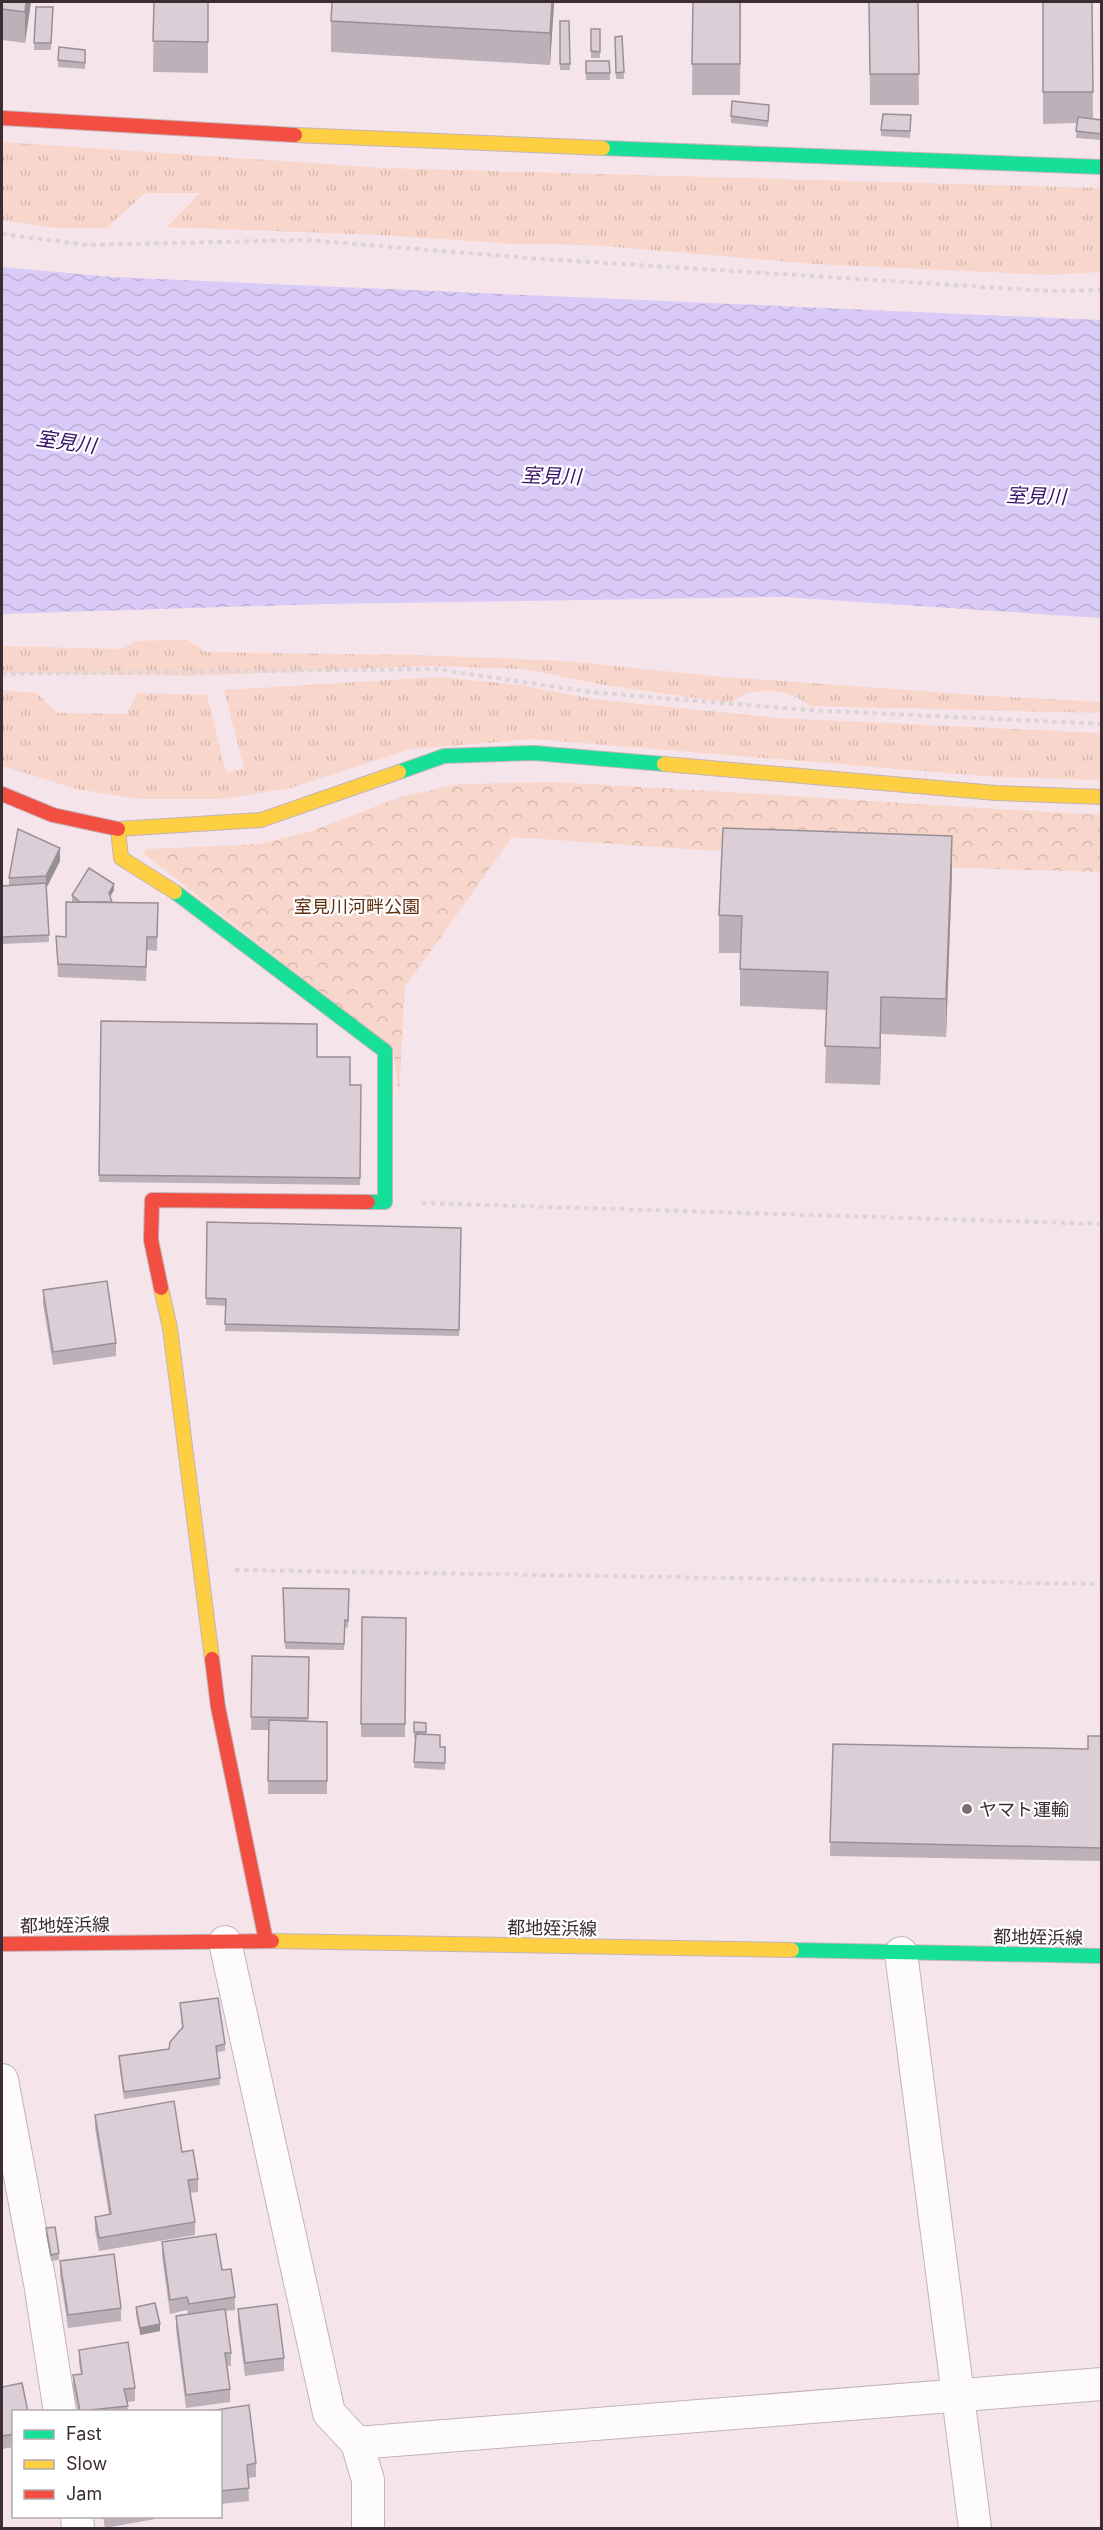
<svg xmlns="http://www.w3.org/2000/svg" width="1103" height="2530" viewBox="0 0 1103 2530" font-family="Inter,'Noto Sans JP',sans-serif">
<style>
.grass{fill:url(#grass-tufts)}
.park{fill:url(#park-crowns)}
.water{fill:url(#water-waves)}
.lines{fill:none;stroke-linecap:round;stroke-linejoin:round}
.street-casing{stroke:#c2b4b9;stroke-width:34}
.fast-casing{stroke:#c2b4b9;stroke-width:16}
.slow-casing{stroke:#c2b4b9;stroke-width:16}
.jam-casing{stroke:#c2b4b9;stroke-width:16}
.path{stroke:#dbd5d7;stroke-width:4;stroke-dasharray:4.5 4.5;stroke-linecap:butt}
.street{stroke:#fefbfc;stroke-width:32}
.fast{stroke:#16e098;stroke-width:14}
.slow{stroke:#ffcf43;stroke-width:14}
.jam{stroke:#f24e42;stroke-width:14}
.wall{fill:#bcb1b8}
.shaded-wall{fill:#999096}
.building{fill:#dbced6;stroke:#999096;stroke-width:1.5}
.poi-dot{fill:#7d6d73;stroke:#fff;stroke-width:2}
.labels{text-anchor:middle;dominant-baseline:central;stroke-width:4.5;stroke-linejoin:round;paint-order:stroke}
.park-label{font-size:18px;fill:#5f2e0f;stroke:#fff}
.poi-label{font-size:18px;fill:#3c2d33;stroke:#fff;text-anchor:start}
.street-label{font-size:18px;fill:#3c2d33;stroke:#fff}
.water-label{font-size:20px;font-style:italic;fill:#381269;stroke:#fff}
</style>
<defs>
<pattern id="grass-tufts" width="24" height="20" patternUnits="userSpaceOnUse" patternTransform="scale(1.5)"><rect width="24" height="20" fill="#f8d6cb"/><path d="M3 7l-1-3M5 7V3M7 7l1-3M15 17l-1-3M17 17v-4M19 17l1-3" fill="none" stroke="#d6b8af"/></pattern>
<pattern id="park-crowns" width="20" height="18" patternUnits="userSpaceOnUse" patternTransform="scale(1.5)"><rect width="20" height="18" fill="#f8d6cb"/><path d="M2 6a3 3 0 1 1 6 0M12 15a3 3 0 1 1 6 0" fill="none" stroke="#d6b8af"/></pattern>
<pattern id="water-waves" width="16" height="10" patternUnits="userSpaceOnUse" patternTransform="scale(1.5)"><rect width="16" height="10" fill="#dacaf7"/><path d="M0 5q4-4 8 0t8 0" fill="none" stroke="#bcaed4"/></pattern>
</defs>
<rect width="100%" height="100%" fill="#f5e5eb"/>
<!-- grass -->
<g class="grass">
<path d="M2 142 385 168 1101 188V272L1049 275 815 264 593 245 513 244 380 235 167 227 200 193H145L107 228H56L2 220Z"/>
<path d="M186 640 207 652 413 655 566 661 712 676 991 696 1101 702V713L810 706C794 693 770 687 749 693 743 694 737 699 731 703L604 685 524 669 429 666 188 676 2 673V646L122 649 135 641Z"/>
<path d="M438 677 520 685 593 699 779 718 1101 733V780L997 777 533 739 411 749 290 788 222 799H138L77 789 2 766V690L37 693 57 713 127 714 137 693 207 695 226 772 244 769 224 690Z"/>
</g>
<!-- park -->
<path class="park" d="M550 782C734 791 918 805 1102 815L1101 872 962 868 512 837 405 987 399 1095 393 1050 143 853 147 849 259 844 312 831 400 797 459 784Z"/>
<!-- water -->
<path class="water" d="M2 267 112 277 1101 320V618L783 597 324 604 2 614Z"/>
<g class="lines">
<!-- street casing -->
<g class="street-casing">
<g id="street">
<path d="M225 1942 329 2413 357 2443 368 2480V2528"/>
<path d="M901 1953 975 2528"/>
<path d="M2 2080 40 2283 60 2412"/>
<path d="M357 2443 1102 2384"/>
<path d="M77 2516 78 2528"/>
</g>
</g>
<!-- fast casing -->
<g class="fast-casing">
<g id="fast">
<path d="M603 148 1102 167"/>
<path d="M399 772 444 756 534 753 664 764"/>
<path d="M175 892 385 1051V1202H368"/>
<path d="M792 1950 1102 1956"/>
</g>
</g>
<!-- slow casing -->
<g class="slow-casing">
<g id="slow">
<path d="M295 135 603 148"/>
<path d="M664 764 996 793 1102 797"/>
<path d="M175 892 121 858 118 829 261 820 399 772"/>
<path d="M161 1288 170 1328 212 1659"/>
<path d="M272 1941 792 1950"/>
</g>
</g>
<!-- jam casing -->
<g class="jam-casing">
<g id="jam">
<path d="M2 118 295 135"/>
<path d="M2 794 53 815 118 829"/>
<path d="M161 1288 151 1240 152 1200 368 1202"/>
<path d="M212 1659 218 1707 266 1941"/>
<path d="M2 1944 272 1941"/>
</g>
</g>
<!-- path -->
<g class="path">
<path d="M2 234 87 245 306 240 542 259 1049 291 1102 290"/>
<path d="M2 674 435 669 590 692 808 710 1102 724"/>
<path d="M422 1203 1102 1224"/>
<path d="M235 1570 1102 1584"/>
</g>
<!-- street -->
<use href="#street" class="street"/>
<!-- fast -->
<use href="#fast" class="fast"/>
<!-- slow -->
<use href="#slow" class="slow"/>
<!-- jam -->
<use href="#jam" class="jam"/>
</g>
<!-- wall -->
<g class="wall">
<path d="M2 2H31L25 43 2 40Z"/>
<path d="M154 2H208V73L153 72Z"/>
<path d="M554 2 550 65 331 52V21Z"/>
<path d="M693 2H741L740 95H692Z"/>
<path d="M869 2H918L919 105H870Z"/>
<path d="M1043 2H1092L1093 119 1101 120V140L1076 138 1077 123 1043 124Z"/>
<path d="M36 7H53L51 50H34Z"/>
<path d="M560 21H569L570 70H560Z"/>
<rect x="591" y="29" width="9" height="29"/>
<path d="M622 36 624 79H616L615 37Z"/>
<path d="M85 50V69L58 67V60Z"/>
<path d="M586 61H609L610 80H586Z"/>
<path d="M769 112 768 127 731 123V116Z"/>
<path d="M911 122 910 138 881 136V130Z"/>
<path d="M60 861 46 888 49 942 2 944V886L9 885V878Z"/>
<path d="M952 874 946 1037 881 1034 880 1085 825 1083 827 1010 740 1006V953H719V915Z"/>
<path d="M114 890 110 897 112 902 158 903 157 951 147 950 146 981 58 977 56 936 66 937 72 902V895Z"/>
<path d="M101 1021 317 1057 350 1085H361L360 1185 99 1182Z"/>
<path d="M207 1222 461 1228 459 1336 225 1331 226 1306 206 1305Z"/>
<path d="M43 1290 116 1343V1356L53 1365 43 1304Z"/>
<path d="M283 1588 349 1589 348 1628 345 1627 344 1650 285 1649Z"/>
<path d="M362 1617 406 1618 405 1737H361Z"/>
<path d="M252 1656 309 1657 308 1721 327 1722V1794H268L269 1730H251Z"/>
<path d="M414 1722 426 1723V1735L440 1747H445V1770L414 1768 415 1738H414Z"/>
<path d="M1101 1736V1861L830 1856 833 1744 1088 1749Z"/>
<path d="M180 2003 225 2044V2051L217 2052 220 2085 124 2099 119 2063V2056L169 2049 182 2028Z"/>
<path d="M95 2115 182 2152 198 2179V2192L190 2193 195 2222V2235L99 2251 95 2230V2217L109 2215 95 2128Z"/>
<path d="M46 2228 59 2253V2260L51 2261 46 2235Z"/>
<path d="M162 2242 222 2270 235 2297V2310L226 2311 231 2353V2366H227L230 2389V2402L186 2408 176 2329V2316L188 2314 187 2310 170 2314 162 2256Z"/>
<path d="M60 2261 121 2308V2321L68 2328 60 2275Z"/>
<path d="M136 2307 160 2331 140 2335 136 2314Z"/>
<path d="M238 2309 284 2358V2371L245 2376 238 2323Z"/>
<path d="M79 2350 135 2388V2401L127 2402 128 2412H78L73 2388V2375L81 2374 79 2363Z"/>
<path d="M2 2387 14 2412V2447L2 2449Z"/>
<path d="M220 2412 256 2463V2477L248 2478 249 2501 220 2504Z"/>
<path d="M103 2517H155V2519L105 2528Z"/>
</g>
<!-- shaded-wall -->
<g class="shaded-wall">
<path d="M26 2H31L25 43V12Z"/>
<path d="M552 2H554V5L550 65V33Z"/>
<path d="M952 836V874L946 1037V999Z"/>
<path d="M60 848V861L46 889V876Z"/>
<path d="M114 884V890L109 899V893Z"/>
<path d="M881 997V1034L880 1085V1048Z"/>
<path d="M160 2324V2331L140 2335V2328Z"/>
</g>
<!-- building -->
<g class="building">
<path d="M2 2H26L25 12 2 9Z"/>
<path d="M154 2H208V42L153 41Z"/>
<path d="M332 2H552L550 33 331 21Z"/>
<path d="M693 2H740V64H692Z"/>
<path d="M869 2H918L919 74H870Z"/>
<path d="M1043 2H1092L1093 92H1043Z"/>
<path d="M36 7H53L51 43H34Z"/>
<path d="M560 21H569L570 64H560Z"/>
<path d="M591 29H600V52L591 51Z"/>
<path d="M622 36 624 72 616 73 615 37Z"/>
<path d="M59 47 85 50V63L58 60Z"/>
<path d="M586 61H609L610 73H586Z"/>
<path d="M732 101 769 105 768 121 731 116Z"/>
<path d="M883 114 911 115 910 131 881 130Z"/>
<path d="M1078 117 1101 120V134L1076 131Z"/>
<path d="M723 828 952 836 946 999 881 997 880 1048 825 1046 828 972 740 969 742 916 719 915Z"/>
<path d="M18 829 60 848 46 876 9 878Z"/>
<path d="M89 868 114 884 109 893 112 902H80L72 895Z"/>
<path d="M46 883 49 935 2 937V886Z"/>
<path d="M66 902 158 903 157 937H147L146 967 58 964 56 936 66 937Z"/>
<path d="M101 1021 317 1024V1057H350V1085H361L360 1178 99 1175Z"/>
<path d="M207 1222 461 1228 459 1330 225 1324 226 1299 206 1298Z"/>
<path d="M107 1281 116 1343 53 1352 43 1290Z"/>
<path d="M283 1588 349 1589 348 1621 345 1620 344 1644 285 1642Z"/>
<path d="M362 1617 406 1618 405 1724H361Z"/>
<path d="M252 1656 309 1657 308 1718 251 1717Z"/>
<path d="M269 1720 327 1722V1781H268Z"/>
<path d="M414 1722 426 1723V1732H414Z"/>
<path d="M416 1734 440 1735V1747H445V1763L414 1762Z"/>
<path d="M1088 1736H1101V1848L830 1842 833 1744 1088 1749Z"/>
<path d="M218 1998 225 2044 216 2046 220 2078 124 2092 119 2056 169 2049 170 2042 183 2027 180 2003Z"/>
<path d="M174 2101 182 2152 193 2150 198 2179 188 2180 195 2222 99 2238 95 2217 111 2214 95 2115Z"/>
<path d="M55 2227 59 2253 51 2255 46 2228Z"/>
<path d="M216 2234 222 2270 231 2269 235 2297 189 2304 187 2297 170 2300 162 2242Z"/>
<path d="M114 2254 121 2308 68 2315 60 2261Z"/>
<path d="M155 2303 160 2324 140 2328 136 2307Z"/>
<path d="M277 2304 284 2358 245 2363 238 2309Z"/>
<path d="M225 2309 231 2353H225L230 2389 186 2395 176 2316Z"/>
<path d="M128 2342 135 2388 124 2389 128 2406 80 2411 73 2375 82 2374 79 2350Z"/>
<path d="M22 2383 28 2412H14V2434L2 2436V2387Z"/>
<path d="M249 2405 256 2463 247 2465 249 2488 220 2491V2412H202Z"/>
</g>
<!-- markers -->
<circle class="poi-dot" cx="967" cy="1809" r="6"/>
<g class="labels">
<!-- park labels -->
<g class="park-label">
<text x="357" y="906">室見川河畔公園</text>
</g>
<!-- poi labels -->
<g class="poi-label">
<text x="979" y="1809">ヤマト運輸</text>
</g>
<!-- street labels -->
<g class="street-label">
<text transform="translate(65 1925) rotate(-1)">都地姪浜線</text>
<text transform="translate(552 1928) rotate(1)">都地姪浜線</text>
<text transform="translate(1038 1937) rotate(1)">都地姪浜線</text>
</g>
<!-- water labels -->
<g class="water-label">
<text transform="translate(66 442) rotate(8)">室見川</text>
<text transform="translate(551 476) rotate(2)">室見川</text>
<text transform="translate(1036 496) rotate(2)">室見川</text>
</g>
</g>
<!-- border -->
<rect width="1103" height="2530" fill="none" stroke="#3c2d33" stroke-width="6"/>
<!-- legend -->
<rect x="12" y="2410" width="210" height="108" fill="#ffffff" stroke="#b1abad" stroke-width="1.5"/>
<rect x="24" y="2430" width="30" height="9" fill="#16e098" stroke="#b1abad" stroke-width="1.5"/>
<text x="66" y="2440" font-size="18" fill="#3c2d33">Fast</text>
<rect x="24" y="2460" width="30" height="9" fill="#ffcf43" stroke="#b1abad" stroke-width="1.5"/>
<text x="66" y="2470" font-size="18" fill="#3c2d33">Slow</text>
<rect x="24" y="2490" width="30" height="9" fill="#f24e42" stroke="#b1abad" stroke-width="1.5"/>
<text x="66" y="2500" font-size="18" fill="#3c2d33">Jam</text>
</svg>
